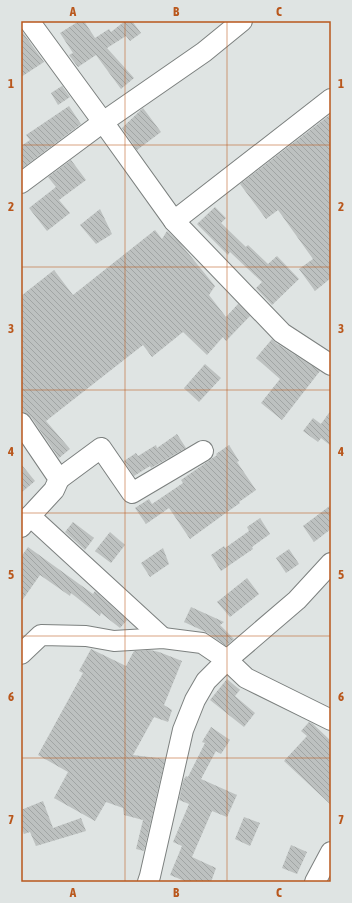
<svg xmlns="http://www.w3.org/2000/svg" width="352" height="903" viewBox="0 0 352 903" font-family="'Asap Condensed',sans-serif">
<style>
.building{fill:url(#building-back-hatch)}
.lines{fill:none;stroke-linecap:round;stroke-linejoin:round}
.minor-casing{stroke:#7c807f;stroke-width:22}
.minor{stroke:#fff;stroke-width:20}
.grid{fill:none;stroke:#b9571c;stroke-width:1;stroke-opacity:0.55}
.neatline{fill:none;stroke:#b9571c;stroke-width:1.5}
.grid-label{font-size:13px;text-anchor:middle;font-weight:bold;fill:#b9571c}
</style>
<defs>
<pattern id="building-back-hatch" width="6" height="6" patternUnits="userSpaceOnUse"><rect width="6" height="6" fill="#bdc1c0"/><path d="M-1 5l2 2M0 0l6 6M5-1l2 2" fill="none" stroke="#a1a5a4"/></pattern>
</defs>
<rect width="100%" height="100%" fill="#dfe4e3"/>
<!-- building -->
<g class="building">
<path d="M79 21H84L95 38 109 29 111 32 125 21H132L141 33 130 41 126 36 107 48 134 78 121 89 96 55 78 67 69 55 73 53 60 33Z"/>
<path d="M21 30 44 62 21 77Z"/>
<path d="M62 86 70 97 58 105 51 93Z"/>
<path d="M69 106 81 124 21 169V146L30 140 26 135Z"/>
<path d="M143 108 161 132 137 150 122 128Z"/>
<path d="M331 114V278L315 291 299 269 313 259 278 210 266 219 240 184Z"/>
<path d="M71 160 86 180 59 200 70 213 47 231 29 208 56 187 48 177Z"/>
<path d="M215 207 226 218 221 223 246 247 248 245 268 264 277 256 299 279 272 305 256 288 262 282 230 252 228 255 197 224Z"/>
<path d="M100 209 112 234 96 244 80 225Z"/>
<path d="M155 230 162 239 167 231 179 242 215 286 209 295 226 317 238 304 250 316 226 341 223 337 207 355 183 332 152 357 143 345 46 421 70 449 59 458 31 417 26 413 23 412 21 410V296L54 270 73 295Z"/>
<path d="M272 339 276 343 320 371 282 420 261 403 280 379 256 358Z"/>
<path d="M205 364 221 378 199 402 184 388Z"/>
<path d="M331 410V446L321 438 318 442 303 431 313 418 321 424Z"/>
<path d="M177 434 186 448 151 468 150 466 134 476 124 461 136 453 138 456 156 445 157 448Z"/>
<path d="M229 445 239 461 237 462 256 490 239 502 240 503 223 515 190 539 169 508 146 524 135 508 149 499 152 504 183 483 181 480 217 455 216 454Z"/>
<path d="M21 464 35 481 21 493Z"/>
<path d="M331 505V529L314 542 303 526Z"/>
<path d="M260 518 270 534 252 547 253 549 221 571 211 555 224 546 225 548 249 531 247 527Z"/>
<path d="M73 522 94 538 85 550 65 532Z"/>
<path d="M110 532 125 545 111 563 95 551Z"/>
<path d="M28 547 93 594 95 591 96 592 127 620 120 628 101 613 100 616 71 593 70 596 40 575 21 602V557Z"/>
<path d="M163 548 169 564 150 577 141 563Z"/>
<path d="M289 549 299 564 286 573 276 558Z"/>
<path d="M247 578 259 594 230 617 217 602Z"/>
<path d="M191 607 224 622 220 625 234 639 226 646 208 633 184 622Z"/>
<path d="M91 649 126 666 134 651 150 650 159 652 182 661 164 705 172 710 168 722 154 717 133 755 165 759 144 851 136 849 143 820 124 815 123 808 106 802 95 821 54 798 68 772 38 755 83 673 79 671Z"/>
<path d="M227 679 240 690 235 696 255 713 244 727 210 700Z"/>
<path d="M309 722 313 724 331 741V805L284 761 307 736 301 731Z"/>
<path d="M211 727 230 740 221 754 216 751 201 779 237 795 227 817 212 811 192 857 216 868 211 882H187L170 875 182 846 173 842 189 804 179 800 183 781 186 776 188 777 205 743 202 742Z"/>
<path d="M43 801 53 828 81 818 86 831 36 846 30 832 24 834 21 827V810Z"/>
<path d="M244 817 260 823 250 846 235 839Z"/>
<path d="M291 845 307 852 297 874 282 868Z"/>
</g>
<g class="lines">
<!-- minor casing -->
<g class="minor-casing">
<g id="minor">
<path d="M29 21 103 122 174 221 282 333 331 365"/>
<path d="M21 183 103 122 204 52 242 21"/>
<path d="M174 221 331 99"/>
<path d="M21 423 59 479 54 490 30 516 21 527"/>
<path d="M59 479 101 448 132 493 203 451"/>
<path d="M30 516 163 638"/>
<path d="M21 654 41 635 86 636 114 641 163 638 202 643 227 660 246 678 331 720"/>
<path d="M148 882 150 876 183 730 195 700 206 681 227 660 297 600 331 563"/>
<path d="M315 882 331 852"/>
</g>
</g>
<!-- minor -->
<use href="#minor" class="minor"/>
</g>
<!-- grid -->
<path class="grid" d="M125 21V882M227 21V882M21 145H331M21 267H331M21 390H331M21 513H331M21 636H331M21 758H331"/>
<!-- border -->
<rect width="352" height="903" fill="none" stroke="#dfe4e3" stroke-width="44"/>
<rect x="22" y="22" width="308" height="859" class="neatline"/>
<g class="grid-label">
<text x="73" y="16">A</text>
<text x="176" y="16">B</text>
<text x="279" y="16">C</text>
<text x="11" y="88">1</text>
<text x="341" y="88">1</text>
<text x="11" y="211">2</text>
<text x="341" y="211">2</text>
<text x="11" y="333">3</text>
<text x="341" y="333">3</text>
<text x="11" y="456">4</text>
<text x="341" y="456">4</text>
<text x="11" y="579">5</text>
<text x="341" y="579">5</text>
<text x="11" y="701">6</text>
<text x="341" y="701">6</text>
<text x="11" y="824">7</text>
<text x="341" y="824">7</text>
<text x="73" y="897">A</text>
<text x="176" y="897">B</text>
<text x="279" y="897">C</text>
</g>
</svg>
